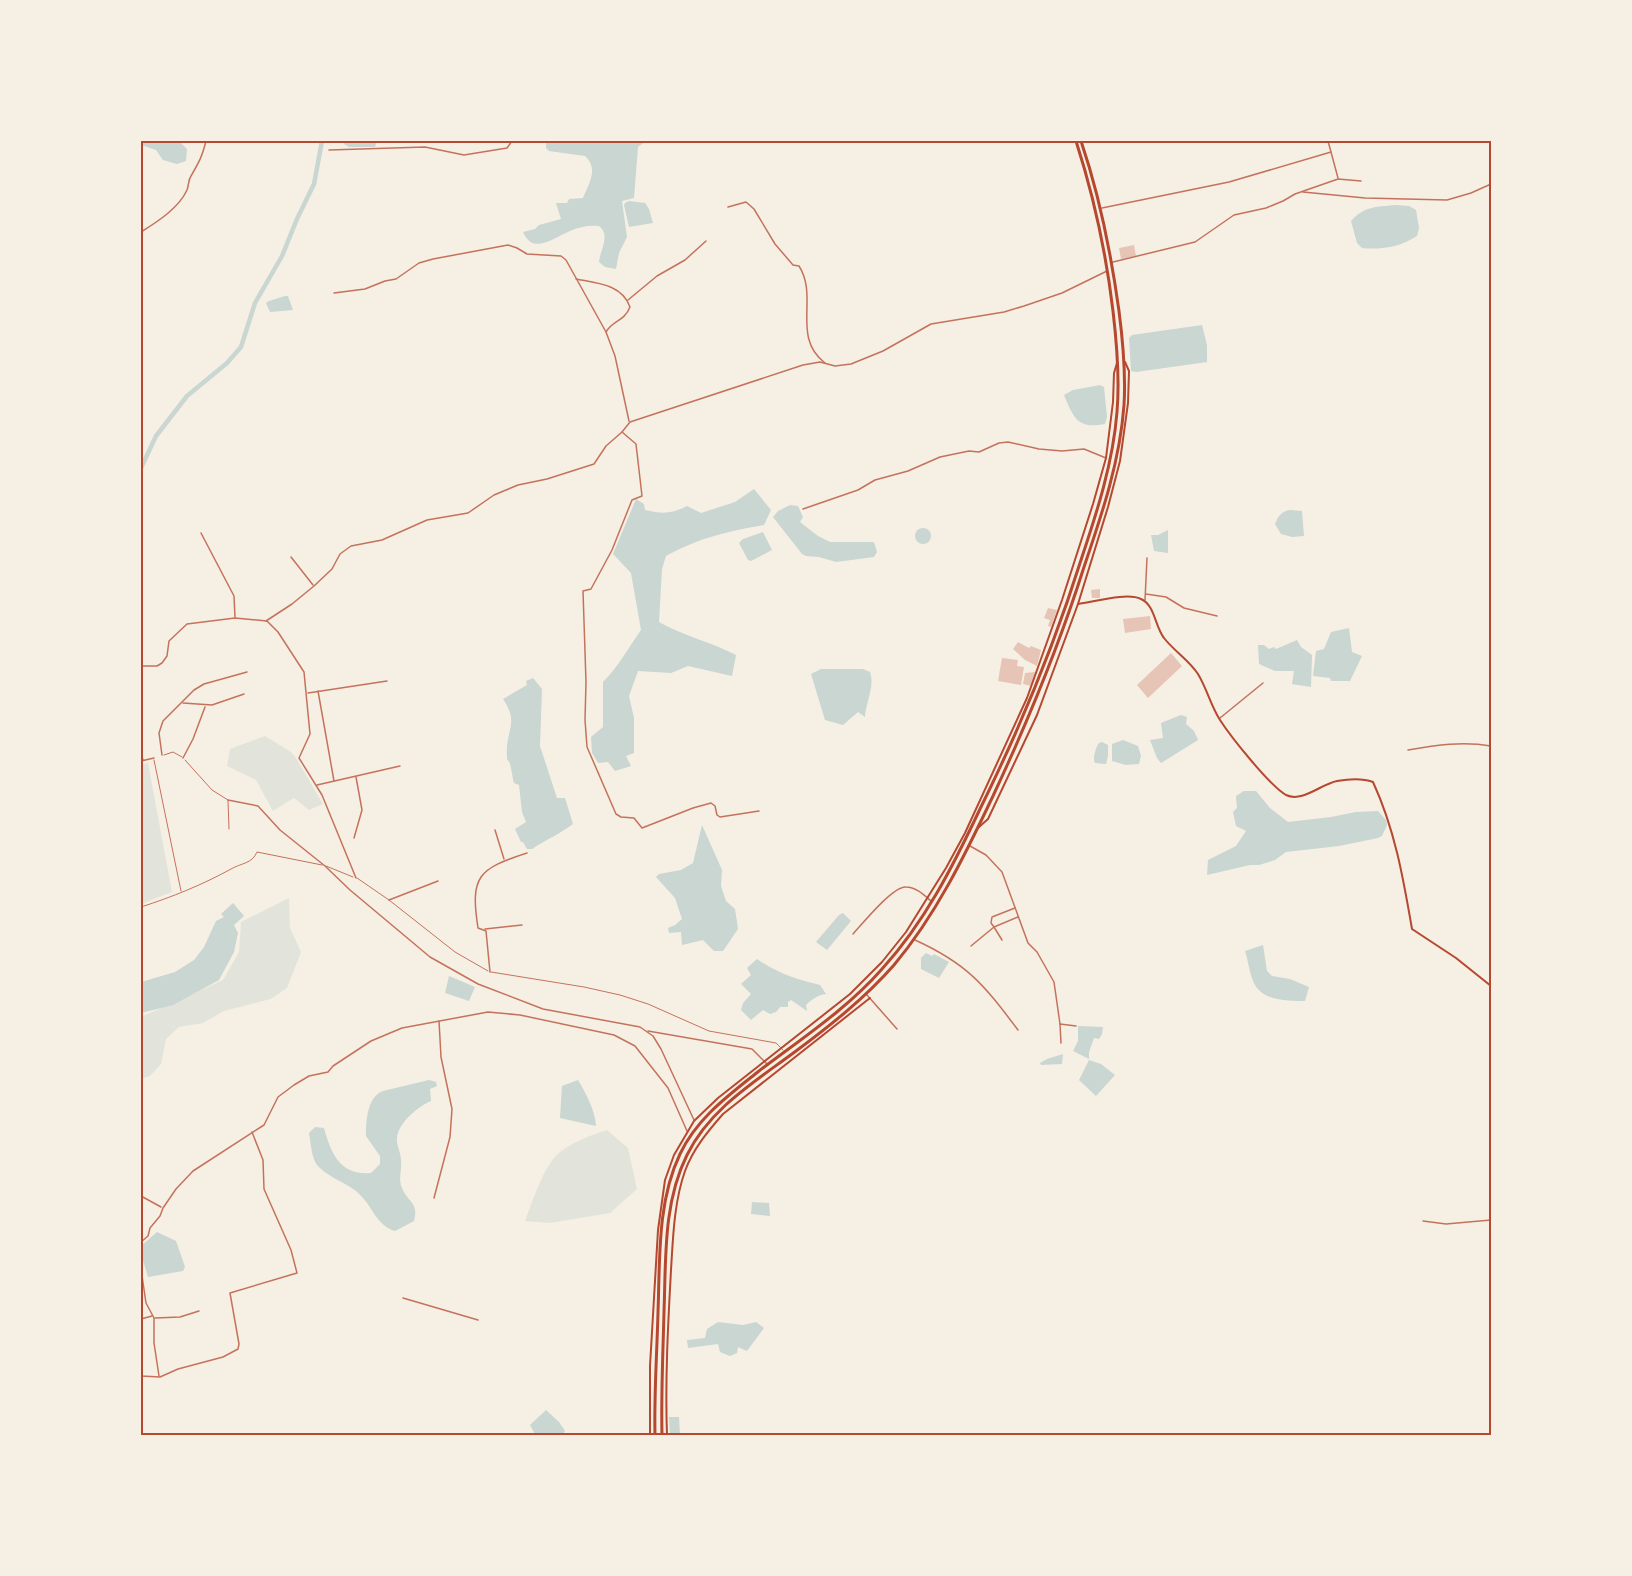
<svg xmlns="http://www.w3.org/2000/svg" width="1632" height="1576" viewBox="0 0 1632 1576" font-family="Cabin,sans-serif">
<style>
.green{fill:#e2e4dc}
.water{fill:#c9d6d2}
.lines{fill:none;stroke-linecap:round;stroke-linejoin:round}
.canal{stroke:#c9d6d2;stroke-width:4.5}
.building{fill:#e6c5b7}
.service{stroke:#c5725c;stroke-width:1}
.minor{stroke:#c5725c;stroke-width:1.5}
.secondary{stroke:#b5482f;stroke-width:2}
.trunk{stroke:#b5482f;stroke-width:3}
.neatline{fill:none;stroke:#b5482f;stroke-width:2}
</style>
<rect width="100%" height="100%" fill="#f6efe4"/>
<!-- green -->
<g class="green">
<path d="M265 736 291 752 296 758 323 804 309 810 294 798 273 811 256 780 227 766 230 749Z"/>
<path d="M148 763 172 892 141 904V765Z"/>
<path d="M289 898 290 928 301 952 287 988 271 999 224 1011 203 1023 179 1027 166 1039 161 1064 150 1076 141 1079V1017L223 980 239 952 241 922Z"/>
<path d="M607 1130 628 1148 637 1189 610 1213 550 1223 525 1221C533 1200 540 1177 553 1159 564 1145 591 1135 607 1130Z"/>
</g>
<!-- water -->
<g class="water">
<path d="M141 141 181 143 187 149 186 161 177 164 163 160 156 150 141 145Z"/>
<path d="M343 141H377L375 147H349L344 144Z"/>
<path d="M546 141H646L638 147 634 198 622 201 627 237 619 253 616 269 605 267 599 262C600 250 611 235 599 226 589 225 578 227 570 231 555 237 533 256 523 232L535 229 539 225 561 219 556 203H567L569 199 583 198C589 183 599 169 585 156L549 151 546 148Z"/>
<path d="M629 201 645 203 649 209 653 223 629 227 624 205 625 203Z"/>
<path d="M1395 205 1409 206 1416 210 1419 228 1417 236C1400 247 1381 250 1362 248L1357 243 1351 221C1365 206 1375 207 1395 205Z"/>
<path d="M285 296H288L293 310 270 312 266 303 269 301Z"/>
<path d="M1202 325 1207 345V362L1136 372 1131 371 1129 338 1132 335Z"/>
<path d="M1100 385 1104 387 1107 417 1105 424C1078 429 1074 419 1064 395L1073 390Z"/>
<path d="M754 489 771 510 764 525C729 531 698 538 666 556L662 569 659 622C684 636 711 642 736 655L732 676 688 666 671 673 638 671 629 696 634 718V753L626 756 631 766 615 771 608 762 598 763 592 753 591 737 603 727V682C618 667 629 647 641 630L631 573 613 554 636 499 644 504 645 510C662 514 672 514 687 506L701 513 735 502Z"/>
<path d="M790 505 798 506 803 517 800 522 818 536 830 542H874L877 552 874 557 836 562 819 557 806 556 802 554 773 517 778 511Z"/>
<path d="M1290 510 1302 511 1304 536 1292 537 1281 534 1275 524C1278 516 1282 511 1290 510Z"/>
<circle cx="923" cy="536" r="8"/>
<path d="M1168 530V553L1154 551 1151 535H1158Z"/>
<path d="M763 532 772 550 751 561 748 560 739 543 743 539Z"/>
<path d="M1349 628 1352 652 1362 656 1350 681H1331L1330 678 1313 676 1316 651 1324 649 1331 632Z"/>
<path d="M1297 640 1301 647 1312 655 1311 687 1292 684 1294 671H1275L1259 664 1258 645H1264L1269 649 1274 647 1276 649Z"/>
<path d="M821 669H863L870 672C875 686 866 702 865 717L858 712 843 725 825 720 811 674Z"/>
<path d="M533 678 542 689 540 746 557 798H565L573 824C560 834 545 840 532 849H527L523 842H521L515 829 526 822 522 812 519 785 514 783C512 777 512 770 510 764 508 758 507 763 507 756 505 730 520 724 503 699L527 685 526 681Z"/>
<path d="M1181 715 1187 717 1186 724 1194 731 1198 740 1161 763 1157 758 1150 740 1163 738 1161 723Z"/>
<path d="M1123 740 1138 746 1141 756 1139 764 1126 765 1112 761V744Z"/>
<path d="M1102 742 1108 745V756L1106 764 1095 763C1092 759 1096 747 1099 743Z"/>
<path d="M1244 791H1256L1270 808 1288 822 1331 817 1356 812 1378 811 1386 820 1387 825 1382 836 1378 838 1339 846 1286 852 1275 860 1259 865H1250L1207 875 1208 860 1236 846 1246 831 1236 826 1233 812 1237 808 1236 796Z"/>
<path d="M702 825 722 870 721 886 726 901 735 909 738 929 723 951H714L703 940 682 945 681 932 669 933 668 928 675 925 682 919 675 898 656 877 659 874 681 870 693 863Z"/>
<path d="M233 903 244 916 234 925 238 933 234 952 219 980 173 1005 141 1013V982L175 972 194 960 204 947 216 921 224 917 221 914Z"/>
<path d="M843 913 851 921 827 950 816 942 839 915Z"/>
<path d="M1263 945 1267 971 1272 976 1290 979 1309 987 1305 1001C1292 1001 1270 1001 1260 991 1250 983 1249 962 1245 951Z"/>
<path d="M926 953 932 956 934 954 949 962 939 978 921 969V958Z"/>
<path d="M757 959C777 973 797 980 820 985L826 994C818 995 812 999 806 1005L807 1011 791 1000 788 1002V1007H780L776 1012 770 1014 763 1010 751 1020 741 1010 743 1003 751 994 741 984 751 975 747 968Z"/>
<path d="M449 976 475 987 469 1001 445 993Z"/>
<path d="M1078 1026 1103 1027 1102 1034 1099 1039 1094 1038 1089 1052V1059L1073 1051 1078 1041Z"/>
<path d="M1063 1054 1062 1064 1041 1065 1040 1063 1047 1059Z"/>
<path d="M1089 1060 1101 1064 1115 1075 1096 1096 1079 1080Z"/>
<path d="M429 1080 436 1082 437 1086 430 1089 431 1101C417 1107 395 1125 397 1142 398 1148 401 1154 401 1161 402 1170 398 1179 402 1188 408 1203 419 1202 414 1221L395 1231C378 1226 373 1209 363 1198 351 1183 329 1179 317 1165 311 1157 311 1143 309 1133L315 1127 324 1128C331 1153 340 1176 371 1173L380 1164V1156L366 1136C366 1121 367 1097 383 1091Z"/>
<path d="M578 1080C586 1094 595 1110 596 1126L560 1118 562 1086Z"/>
<path d="M752 1202 769 1203 770 1216 751 1214Z"/>
<path d="M157 1232 176 1241 185 1267 183 1271 148 1277 141 1254V1246Z"/>
<path d="M718 1322 743 1325 756 1322 764 1328 747 1351 738 1347 737 1353 730 1356 720 1352 718 1344 688 1348 687 1340 705 1338 707 1329Z"/>
<path d="M546 1410 559 1422 565 1431 562 1435 535 1434 530 1425Z"/>
<path d="M669 1417H679L680 1435H670Z"/>
</g>
<g class="lines">
<!-- canal -->
<path class="canal" d="M141 468 156 436 187 396 227 363 241 347 255 303 282 256 297 219 314 184 322 141"/>
</g>
<!-- building -->
<g class="building">
<path d="M1134 245 1136 256 1121 259 1119 248Z"/>
<path d="M1100 589V598H1092L1091 590Z"/>
<path d="M1048 608 1057 610 1051 627 1048 626 1050 620 1044 618Z"/>
<path d="M1150 616 1151 629 1125 633 1123 619Z"/>
<path d="M1018 642 1029 648 1031 646 1041 650 1037 666 1025 660 1013 649Z"/>
<path d="M1171 653 1182 666 1148 698 1137 685Z"/>
<path d="M1002 658 1018 660 1017 666 1024 667 1021 685 998 681Z"/>
<path d="M1035 672 1031 686 1023 684 1025 673Z"/>
</g>
<g class="lines">
<!-- service -->
<g class="service">
<path d="M164 755 173 752 182 757"/>
<path d="M154 760 181 891"/>
<path d="M185 760 212 790 228 800 229 829"/>
<path d="M326 866 353 877"/>
<path d="M357 878 389 900 455 952 488 971"/>
<path d="M141 907C172 897 202 885 231 869 241 863 252 864 257 852L322 865"/>
<path d="M491 972 584 987 620 995 648 1004 709 1031 776 1043 783 1050"/>
</g>
<!-- minor -->
<g class="minor">
<path d="M1328 141 1338 178"/>
<path d="M329 150 425 147 464 155 507 148 512 141"/>
<path d="M1303 192 1365 198 1447 200 1471 193 1491 184"/>
<path d="M728 207 746 202 754 209 775 244 793 265 799 266C819 297 791 337 825 363"/>
<path d="M1102 208 1229 182 1331 152"/>
<path d="M141 232C157 222 179 208 187 190 189 185 188 180 191 176 199 162 202 157 206 141"/>
<path d="M1113 262 1195 242 1234 215 1266 208 1283 201 1295 194 1338 179 1361 181"/>
<path d="M576 279C596 283 622 284 630 307 624 322 613 320 606 332"/>
<path d="M334 293 365 289 385 281 396 279 419 263 433 259 508 245 517 248 527 254 561 256 566 260 606 332 615 356 629 421"/>
<path d="M628 300 657 276 685 260 706 241"/>
<path d="M622 432 636 444 642 496 632 500 612 550 591 589 583 591 586 682 585 720 587 747 616 814 621 817 634 818 642 828 693 808 711 803 715 806 717 815 720 817 759 811"/>
<path d="M803 509 858 490 875 480 908 471 940 457 969 451 979 452 999 443 1008 442 1039 449 1062 451 1084 449 1106 458"/>
<path d="M201 533 234 596 235 617"/>
<path d="M291 557 313 585"/>
<path d="M1146 594 1166 597 1184 608 1217 616"/>
<path d="M1145 600 1147 558"/>
<path d="M266 621 292 604 314 586 332 569 340 554 351 546 382 540 427 520 468 513 494 495 518 485 547 479 594 464 606 446 622 432 630 422 803 365 820 362 835 366 851 364 883 351 931 324 1004 312 1024 306 1062 293 1107 271"/>
<path d="M141 666H157L162 663 167 656 169 641 187 624 235 618 267 621 278 632 304 672 310 734 299 758 322 795 356 878"/>
<path d="M318 691 334 781"/>
<path d="M308 693 387 681"/>
<path d="M183 703 212 705 244 694"/>
<path d="M1220 718 1263 683"/>
<path d="M1408 750C1436 745 1463 741 1491 746"/>
<path d="M141 754 143 760"/>
<path d="M162 755 159 733 163 721 194 690 204 684 247 672"/>
<path d="M183 758 193 739 205 707"/>
<path d="M141 761 154 758"/>
<path d="M317 785 400 766"/>
<path d="M228 800 258 806 280 830 325 866 350 890 430 957 478 984 543 1009 640 1027 653 1036 661 1049 694 1120"/>
<path d="M495 830 504 859"/>
<path d="M354 838 362 810 356 777"/>
<path d="M970 846 986 855 1002 872 1028 943 1037 952 1054 982 1060 1024"/>
<path d="M389 900 438 881"/>
<path d="M1015 908 992 917 991 923 994 927 1018 917"/>
<path d="M485 929 522 925"/>
<path d="M853 934C863 923 893 886 906 887 916 887 924 895 931 901"/>
<path d="M915 940C968 964 984 985 1018 1030"/>
<path d="M971 946 994 927 1002 940"/>
<path d="M490 972 486 931 478 928C470 876 478 869 527 853"/>
<path d="M867 995 897 1029"/>
<path d="M648 1031 752 1049 767 1064"/>
<path d="M1061 1043 1060 1024 1076 1026"/>
<path d="M141 1196 161 1207"/>
<path d="M434 1198 450 1137 452 1109 441 1057 439 1021"/>
<path d="M1423 1221 1446 1224 1491 1220"/>
<path d="M141 1242 148 1236 150 1228 160 1216 163 1208 176 1189 193 1171 264 1125 278 1097 294 1085 309 1076 328 1072 333 1066 371 1041 402 1028 488 1012 520 1015 614 1035 635 1046 668 1088 687 1131"/>
<path d="M141 1269 146 1303 154 1318V1343L159 1376"/>
<path d="M403 1298 478 1320"/>
<path d="M155 1318 180 1317 199 1311"/>
<path d="M141 1319 152 1316"/>
<path d="M141 1376 160 1377 178 1369 223 1357 238 1349 239 1344 230 1293 297 1273 291 1250 264 1189 263 1160 252 1132"/>
</g>
<!-- secondary -->
<g class="secondary">
<path d="M1078 604C1094 602 1127 592 1141 599 1155 605 1155 627 1164 638 1174 651 1189 660 1198 674 1207 689 1211 706 1220 720 1231 737 1270 786 1286 795 1302 803 1321 784 1337 781 1349 779 1362 778 1373 782 1395 830 1403 877 1412 929L1456 958 1491 986"/>
<path d="M979 827 988 819 1037 715 1078 604 1108 507 1120 461 1128 403 1129 371 1125 362"/>
<path d="M650 1435V1366L658 1230 665 1180 674 1155 694 1121 718 1098 850 994 882 962 906 932 946 868 965 833 1027 698 1062 600 1093 504 1106 458 1113 402 1114 373 1117 363"/>
<path d="M667 1435C665 1380 668 1325 671 1270 673 1238 674 1202 685 1171 693 1149 708 1131 723 1114L870 998"/>
</g>
<!-- trunk -->
<g class="trunk">
<path d="M655 1435C654 1394 657 1353 658 1312 660 1260 657 1202 680 1154 697 1118 729 1095 759 1071 801 1039 847 1009 882 969 925 922 953 866 980 809 1020 728 1054 646 1081 560 1097 512 1113 463 1117 412 1120 378 1117 345 1113 311 1106 252 1094 197 1076 141"/>
<path d="M662 1435C661 1394 663 1353 664 1312 666 1259 663 1203 687 1155 710 1108 756 1081 796 1051 831 1025 865 998 894 965 936 915 965 855 993 796 1028 721 1059 646 1084 567 1102 514 1120 461 1124 405 1126 373 1123 342 1119 311 1111 253 1100 197 1081 141"/>
</g>
</g>
<!-- border -->
<rect width="1632" height="1576" fill="none" stroke="#f6efe4" stroke-width="285"/>
<rect x="142" y="142" width="1348" height="1292" class="neatline"/>
</svg>
